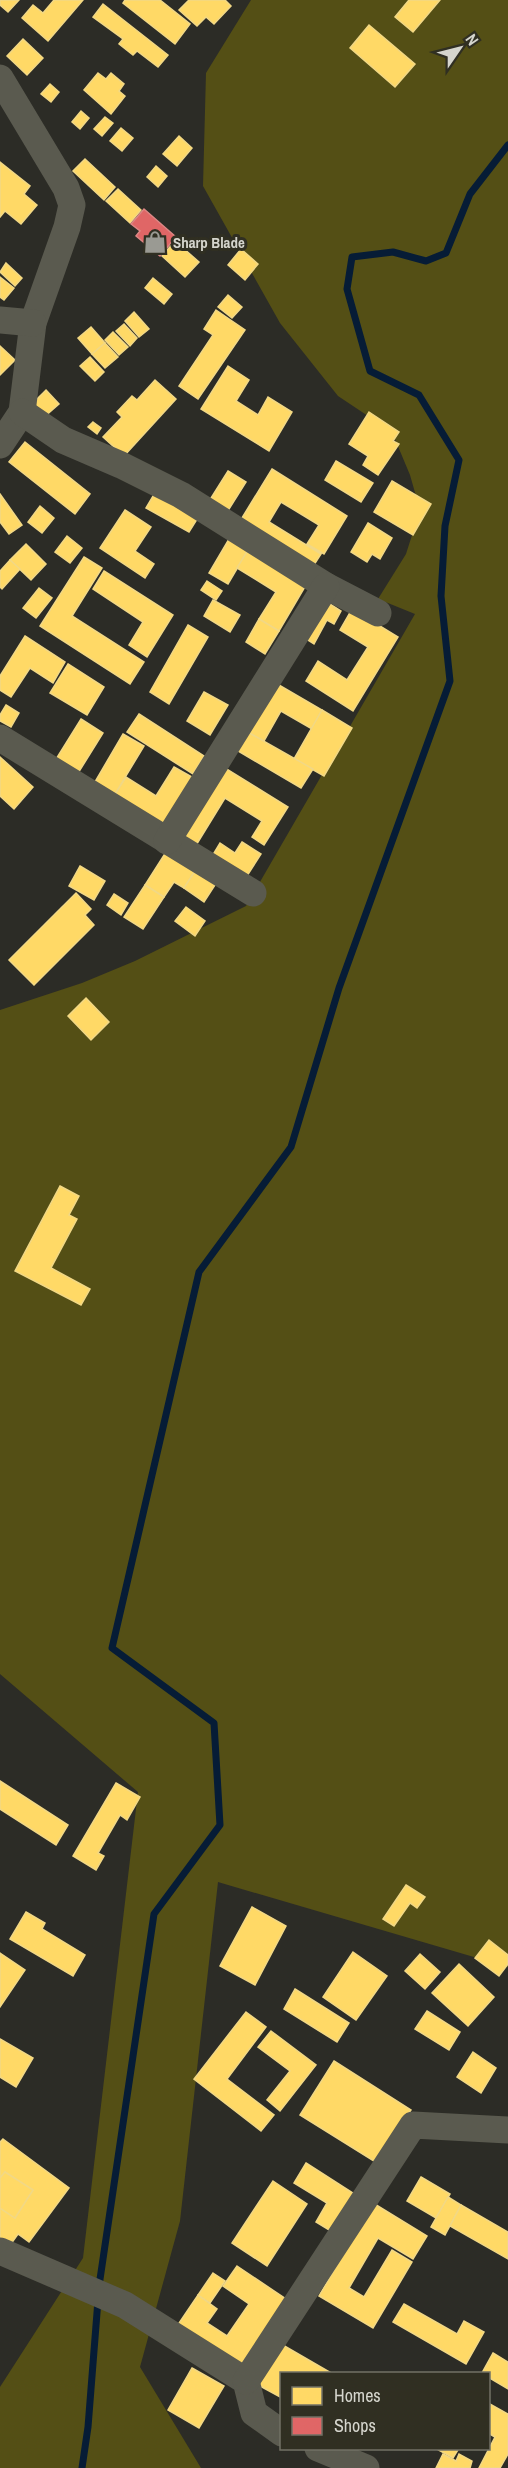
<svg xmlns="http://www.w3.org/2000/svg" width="508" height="2468" viewBox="0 0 508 2468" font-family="'Archivo Narrow',sans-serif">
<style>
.green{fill:#544f15}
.homes{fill:#ffd966;stroke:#f2d885;stroke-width:1.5}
.shops{fill:#e06666;stroke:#dd8785;stroke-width:1.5}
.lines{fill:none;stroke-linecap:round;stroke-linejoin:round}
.stream{stroke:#061c36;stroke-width:7}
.minor{stroke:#5a5a4f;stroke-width:27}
.labels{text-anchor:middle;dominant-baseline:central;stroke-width:6;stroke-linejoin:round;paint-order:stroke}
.poi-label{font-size:15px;font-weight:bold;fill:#d5d5cd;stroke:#302f22;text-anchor:start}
</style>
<rect width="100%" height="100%" fill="#2c2c26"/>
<!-- green -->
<path class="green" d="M251 0H508V1967L218 1882 180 2221 140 2367 201 2468H0V2387L83 2258 138 1792 0 1674V1010L82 983 135 961 246 906 415 614 378 599 406 554 420 510 410 475 392 432 338 396 280 323 203 186 206 73Z"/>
<!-- homes -->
<g class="homes">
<path d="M0 0H19L8 12 0 5Z"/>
<path d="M54 0H83L48 41 22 18 33 5 43 13Z"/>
<path d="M125 0H160L190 24 175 44 123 3Z"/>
<path d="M189 0H225L231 6 214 24 206 17 197 26 179 10Z"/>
<path d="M409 0H440L413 32 395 17Z"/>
<path d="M103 4 168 55 158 67 137 51 133 55 119 44 123 39 93 17Z"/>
<path d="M369 25 415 64 395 87 350 48Z"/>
<path d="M23 39 43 58 27 75 7 56Z"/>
<path d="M98 73 106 79 111 73 124 84 119 91 125 96 111 114 84 90Z"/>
<path d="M50 84 59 92 51 102 41 94Z"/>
<path d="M81 111 89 118 80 129 72 122Z"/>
<path d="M105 117 113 123 102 136 94 129Z"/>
<path d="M121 128 133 138 122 151 110 141Z"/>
<path d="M179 136 192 148 177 166 163 154Z"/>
<path d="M85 159 115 187 104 200 73 171Z"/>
<path d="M0 162 30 186 24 194 37 205 21 224 5 211 0 217Z"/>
<path d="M156 166 167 176 158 187 147 177Z"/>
<path d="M118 189 141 210 130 223 106 201Z"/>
<path d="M175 241 199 262 185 277 162 256Z"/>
<path d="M241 249 258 264 245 280 228 265Z"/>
<path d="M6 263 22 278 15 286 0 272Z"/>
<path d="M0 277 14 288 4 300 0 297Z"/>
<path d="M153 278 172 294 164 304 145 288Z"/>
<path d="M228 295 242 307 232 318 218 307Z"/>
<path d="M216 310 245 330 198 399 179 386 213 335 204 329Z"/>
<path d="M134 312 149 329 139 337 125 321Z"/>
<path d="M124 324 137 338 130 346 116 331Z"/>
<path d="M91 327 105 343 92 354 78 338Z"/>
<path d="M113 332 128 347 119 355 105 340Z"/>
<path d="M105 343 118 357 105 368 92 354Z"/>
<path d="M0 346 15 360 0 375Z"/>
<path d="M90 357 104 372 95 381 80 366Z"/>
<path d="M228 366 249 380 236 401 258 415 268 397 292 412 269 451 201 409Z"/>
<path d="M155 380 176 399 124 456 103 437 122 417 117 412 132 396 137 400Z"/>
<path d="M46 390 59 404 43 418 31 405Z"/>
<path d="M369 412 399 432 393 441 399 444 378 475 363 465 368 456 349 444Z"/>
<path d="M93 422 101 428 97 434 88 427Z"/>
<path d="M25 442 90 494 75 514 9 462Z"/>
<path d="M336 461 373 483 361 502 325 480Z"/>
<path d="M272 469 347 516 324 554 307 544 319 525 281 502 269 522 321 554 310 571 237 526Z"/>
<path d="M228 471 246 482 224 517 206 506Z"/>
<path d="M392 481 431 504 413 535 374 512Z"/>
<path d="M156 491 199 516 189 532 146 508Z"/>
<path d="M0 494 22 525 9 534 0 522Z"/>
<path d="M40 506 54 518 42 533 28 522Z"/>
<path d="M125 510 151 527 135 551 154 564 145 578 100 548Z"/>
<path d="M368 523 392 538 380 559 372 554 367 562 351 552Z"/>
<path d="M67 536 82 548 70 563 55 552Z"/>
<path d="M229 539 248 550 228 584 209 573Z"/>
<path d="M26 544 46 564 31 580 10 560Z"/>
<path d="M248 550 306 585 279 631 259 619 276 592 237 568Z"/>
<path d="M84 557 102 568 72 616 144 662 130 684 40 626Z"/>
<path d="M10 560 20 569 2 589 0 587V571Z"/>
<path d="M104 571 173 615 147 657 129 645 143 622 93 589Z"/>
<path d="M207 581 222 591 216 600 201 590Z"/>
<path d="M39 588 52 598 36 618 23 608Z"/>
<path d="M322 599 341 611 334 624 327 620 314 644 300 635Z"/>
<path d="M213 600 240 615 230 632 204 616Z"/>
<path d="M352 609 398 637 353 711 306 681 318 661 347 680 368 647 340 630Z"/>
<path d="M259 619 279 631 265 654 246 642Z"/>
<path d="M188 625 208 637 169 704 150 692Z"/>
<path d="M25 636 65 662 53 683 30 668 11 697 0 690V676Z"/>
<path d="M68 664 104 687 87 715 50 693Z"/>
<path d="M272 681 322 710 312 729 281 711 264 741 244 730Z"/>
<path d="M204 692 228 705 210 735 187 721Z"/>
<path d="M6 705 19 713 11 727 0 721V715Z"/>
<path d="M322 710 352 728 324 776 294 759Z"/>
<path d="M139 714 204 756 193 774 127 732Z"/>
<path d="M81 719 103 733 75 778 53 764Z"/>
<path d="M244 730 313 769 301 788 233 748Z"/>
<path d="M123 734 144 746 112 799 92 787Z"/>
<path d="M0 757 33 787 14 809 0 796Z"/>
<path d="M220 765 288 807 264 845 252 837 262 821 225 798 195 847 177 836Z"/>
<path d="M174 767 192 777 161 829 112 799 126 777 156 796Z"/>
<path d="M242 842 261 854 245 879 211 858 220 843 235 853Z"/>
<path d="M166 852 195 871 184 888 174 882 164 897 145 885Z"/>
<path d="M80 866 105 881 94 900 69 886Z"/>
<path d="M195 871 215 885 204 902 184 888Z"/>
<path d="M145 885 164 897 143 929 124 917Z"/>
<path d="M76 893 91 909 85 915 94 925 34 985 9 960Z"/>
<path d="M114 894 128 903 121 915 107 905Z"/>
<path d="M186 907 205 921 195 936 175 921Z"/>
<path d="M86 998 109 1022 91 1040 68 1016Z"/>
<path d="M60 1186 79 1196 69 1215 77 1219 51 1268 90 1289 81 1305 15 1271Z"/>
<path d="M0 1781 68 1825 56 1845 0 1809Z"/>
<path d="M116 1783 140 1797 127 1820 120 1815 98 1853 104 1856 96 1870 73 1856Z"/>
<path d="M406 1885 425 1897 417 1908 410 1903 394 1926 383 1919Z"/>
<path d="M252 1907 286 1926 255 1985 220 1966Z"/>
<path d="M26 1912 45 1923 42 1929 85 1955 73 1976 10 1939Z"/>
<path d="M489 1940 508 1955V1964L499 1976 475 1958Z"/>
<path d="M353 1952 387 1976 356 2020 323 1997Z"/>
<path d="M0 1953 25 1970 0 2007Z"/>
<path d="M420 1954 440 1972 425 1989 405 1971Z"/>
<path d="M459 1964 494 1997 468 2026 432 1993Z"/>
<path d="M295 1989 349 2023 337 2042 284 2009Z"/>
<path d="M427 2011 460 2032 449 2050 415 2029Z"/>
<path d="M246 2012 266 2027 227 2079 274 2115 261 2131 194 2079Z"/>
<path d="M271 2031 316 2065 280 2111 267 2100 290 2071 258 2047Z"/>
<path d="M0 2039 33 2058 16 2087 0 2077Z"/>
<path d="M473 2052 496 2068 481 2093 457 2077Z"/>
<path d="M334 2061 411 2110 377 2163 300 2115Z"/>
<path d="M3 2139 69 2188 29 2242 18 2234 8 2248 0 2243V2208L15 2218 33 2190 5 2172 0 2178V2142Z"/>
<path d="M306 2163 356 2195 334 2233 316 2222 327 2203 294 2183Z"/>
<path d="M5 2172 33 2190 15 2218 0 2208V2178Z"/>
<path d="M421 2177 450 2194 436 2218 407 2201Z"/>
<path d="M273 2181 307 2204 267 2266 232 2243Z"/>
<path d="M448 2197 461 2205 445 2235 431 2227Z"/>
<path d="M373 2203 427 2236 413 2259 378 2238 349 2288 364 2297 392 2250 412 2262 373 2328 319 2296Z"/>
<path d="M461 2205 508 2232V2259L450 2226Z"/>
<path d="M237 2266 286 2299 237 2371 175 2329 198 2295 217 2309 207 2323 227 2336 249 2304 223 2286Z"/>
<path d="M213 2273 225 2281 210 2303 198 2295Z"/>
<path d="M404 2304 457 2334 464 2321 484 2332 466 2364 393 2322Z"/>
<path d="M281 2344 333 2374H282V2398L258 2385Z"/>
<path d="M493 2353 508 2362V2389L488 2377V2374L482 2373Z"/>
<path d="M192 2368 224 2386 199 2428 168 2410Z"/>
<path d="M488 2403 508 2414V2454L500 2468H479L495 2437 488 2433Z"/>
<path d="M435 2448H459L453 2458Z"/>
<path d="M443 2454 456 2461 459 2454 472 2461 470 2468H436Z"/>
</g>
<!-- shops -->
<path class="shops" d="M144 209 176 237 160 256 136 236 140 231 131 224Z"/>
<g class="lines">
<!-- stream -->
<g class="stream">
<path d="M99 2286 154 1914 220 1825 214 1723 112 1648 199 1272 291 1147 339 988 450 681 441 596 445 526 459 460 419 395 370 371 347 289 352 257 393 252 426 261 446 253 470 194 508 145"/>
<path d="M82 2468 88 2427 98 2300"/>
</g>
<!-- minor -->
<g class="minor">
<path d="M0 78 66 188 72 205 67 227 33 323 22 412 0 445"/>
<path d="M0 320 33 323"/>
<path d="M22 412 63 440 121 465 181 495 326 586 378 613"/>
<path d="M0 738 253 893"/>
<path d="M167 841 326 586"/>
<path d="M0 2251 125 2305 246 2381 254 2413 282 2433"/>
<path d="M246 2381 413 2125 508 2130"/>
<path d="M318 2448 366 2468"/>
</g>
</g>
<!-- icons -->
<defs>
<g id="shop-bare" transform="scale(1.8)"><path d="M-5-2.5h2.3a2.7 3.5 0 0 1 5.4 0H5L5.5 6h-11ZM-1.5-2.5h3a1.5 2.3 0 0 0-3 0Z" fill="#9a9a93" stroke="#302f22" stroke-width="2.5" paint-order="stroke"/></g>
</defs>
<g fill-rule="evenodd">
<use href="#shop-bare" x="155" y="242"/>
</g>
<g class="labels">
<!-- poi labels -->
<g class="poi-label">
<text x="173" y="242">Sharp Blade</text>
</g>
</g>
<!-- legend -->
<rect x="280" y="2372" width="210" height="78" fill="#302f22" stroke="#727166" stroke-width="1.5"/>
<rect x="292" y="2387" width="30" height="18" fill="#ffd966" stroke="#727166" stroke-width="1.5"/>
<text x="334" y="2402" font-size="18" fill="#d5d5cd">Homes</text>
<rect x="292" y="2417" width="30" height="18" fill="#e06666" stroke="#727166" stroke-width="1.5"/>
<text x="334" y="2432" font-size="18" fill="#d5d5cd">Shops</text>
<!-- north arrow -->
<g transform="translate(460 48) rotate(55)" stroke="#302f22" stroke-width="4.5" paint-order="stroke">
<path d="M0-4.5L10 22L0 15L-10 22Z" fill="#d5d5cd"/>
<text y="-9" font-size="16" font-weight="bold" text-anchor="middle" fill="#d5d5cd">N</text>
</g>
</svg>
